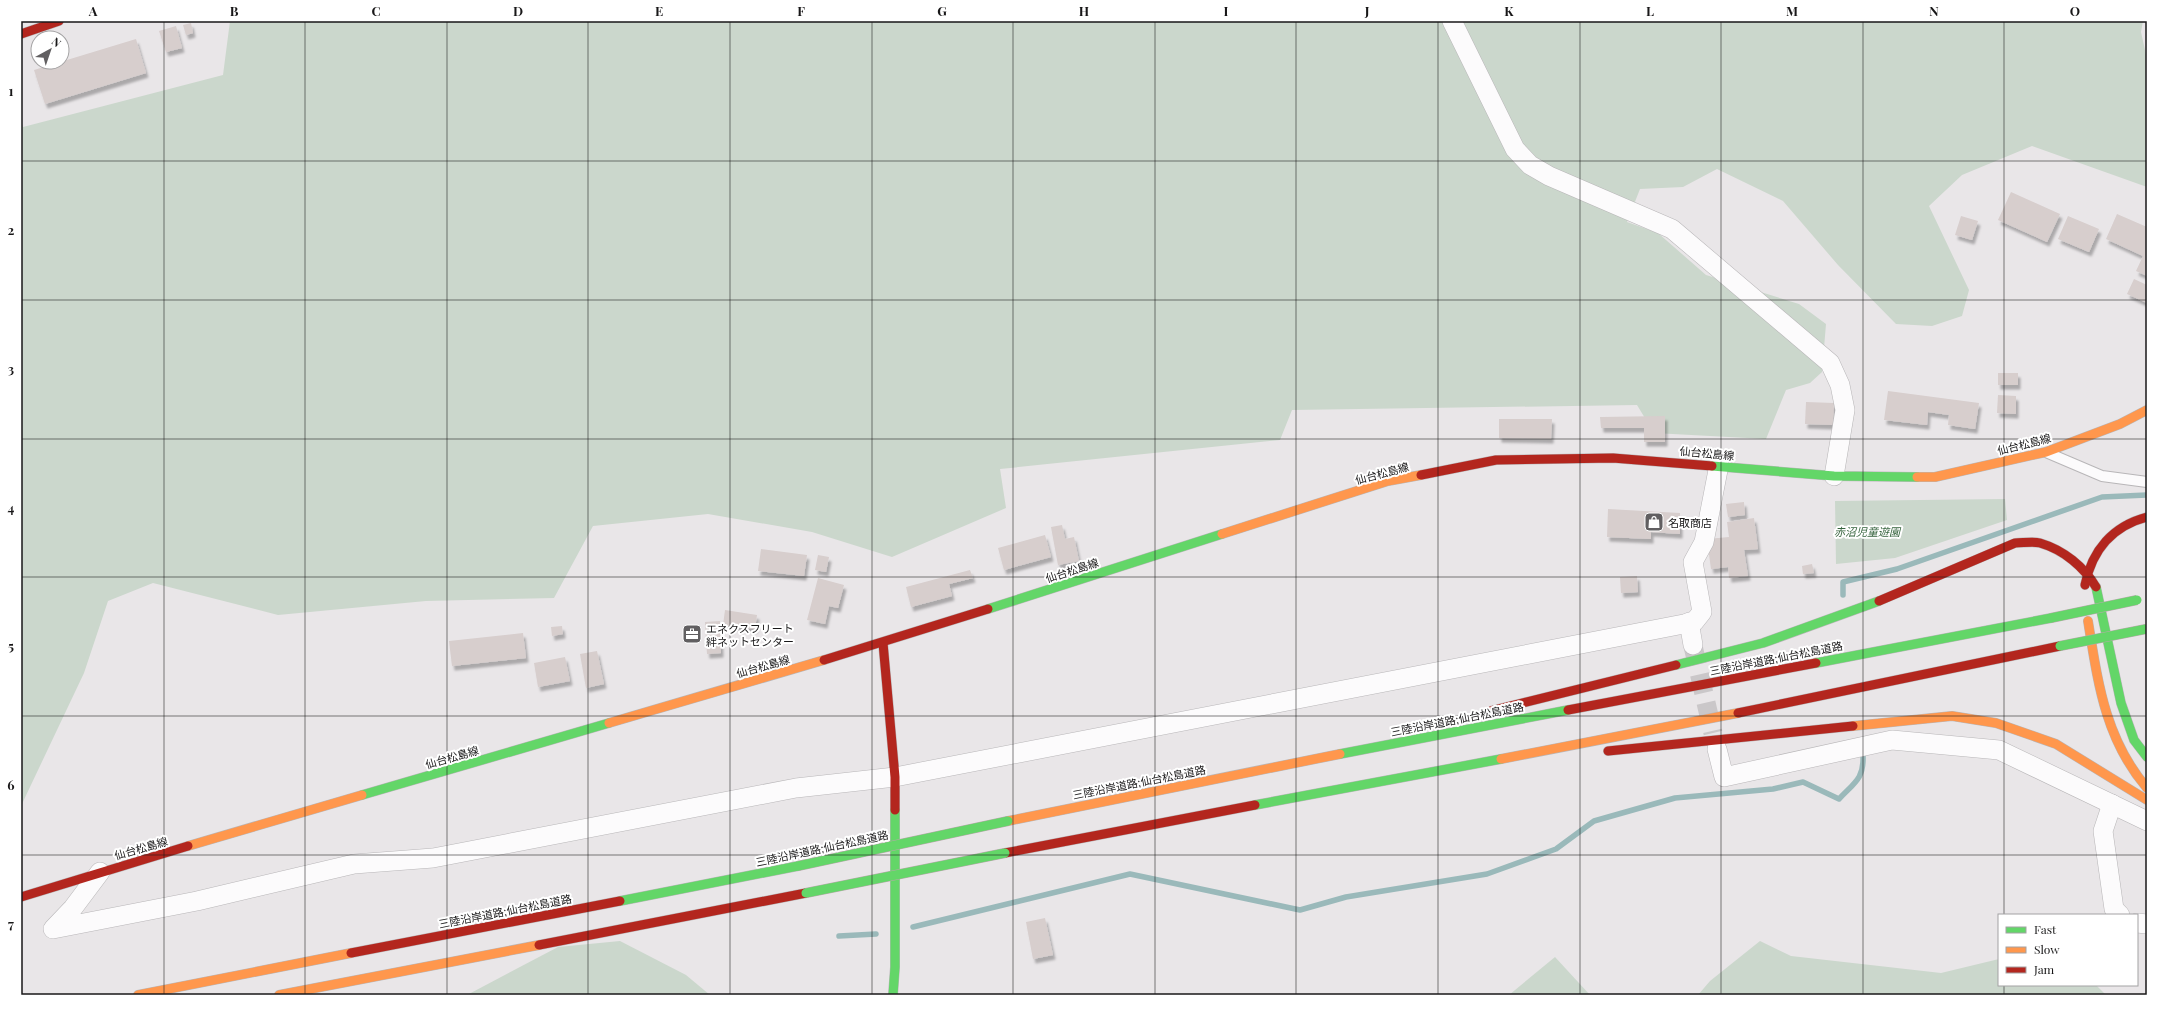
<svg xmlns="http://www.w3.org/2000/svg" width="2168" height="1016" viewBox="0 0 2168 1016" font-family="'Playfair Display','Noto Sans JP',serif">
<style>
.green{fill:#cbd7cc}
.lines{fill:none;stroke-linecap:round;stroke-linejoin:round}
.stream{stroke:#9ab9ba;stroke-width:5.5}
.building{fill:#d7cecd;filter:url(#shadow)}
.street-tunnel{stroke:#cac7c9;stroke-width:19;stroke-dasharray:19 10;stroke-linecap:butt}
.lane-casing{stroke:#b8b6b8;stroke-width:12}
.street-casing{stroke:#b8b6b8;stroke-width:20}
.fast-casing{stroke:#b8b6b8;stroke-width:10}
.slow-casing{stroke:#b8b6b8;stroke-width:10}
.jam-casing{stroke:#b8b6b8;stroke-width:10}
.lane{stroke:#fcfbfc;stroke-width:10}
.street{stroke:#fcfbfc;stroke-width:19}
.fast{stroke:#63d668;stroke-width:9}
.slow{stroke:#ff974d;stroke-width:9}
.jam{stroke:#b3261e;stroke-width:9}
.fast-bridge-casing{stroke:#b7a8aa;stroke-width:10;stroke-linecap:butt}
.fast-bridge{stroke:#63d668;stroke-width:9}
.grid{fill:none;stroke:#181718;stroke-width:1;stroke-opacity:0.55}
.labels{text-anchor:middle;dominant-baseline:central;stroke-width:4;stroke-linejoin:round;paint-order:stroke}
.street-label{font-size:11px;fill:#181718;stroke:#fff}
.poi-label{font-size:11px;fill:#181718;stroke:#fff;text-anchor:start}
.park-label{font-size:11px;font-style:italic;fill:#35633d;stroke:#fff}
.neatline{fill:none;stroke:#181718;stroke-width:1.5}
.grid-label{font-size:13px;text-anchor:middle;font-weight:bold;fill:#181718}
</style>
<defs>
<filter id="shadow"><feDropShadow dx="2.5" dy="4.5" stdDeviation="1" flood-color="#0004"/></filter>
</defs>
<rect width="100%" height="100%" fill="#e9e6e8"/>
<!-- green -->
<g class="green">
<path d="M230 21H2143L2141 32 2147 59V187L2032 146 1962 175 1929 206 1969 290 1962 316 1932 326 1896 324 1838 265 1783 201 1717 169 1683 187 1640 189 1627 222 1658 233 1706 275 1799 304 1826 324 1822 372 1810 383 1786 390 1766 439 1654 433 1637 405 1292 410 1280 440 1000 469 1006 508 892 557 812 532 708 514 593 526 554 598 426 601 278 615 153 583 108 601 84 673 21 806V121L23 127 223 75Z"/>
<path d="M2005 499 2007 520 1895 558 1836 564 1835 501Z"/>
<path d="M620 941 686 975 710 995H467L558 947Z"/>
<path d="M1760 941 1791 956 1941 973 1999 959V985H2096L2106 995H1698L1710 981Z"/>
<path d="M1555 957 1590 995H1509Z"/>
</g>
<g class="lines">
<!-- stream -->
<g class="stream">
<path d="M1843 595V582L1897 569 2102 497 2147 495"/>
<path d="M913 927 1130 874 1300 910 1346 897 1487 874 1556 849 1594 821 1675 798 1773 789 1803 782 1839 799C1854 783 1864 779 1863 756"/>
<path d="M839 936 876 934"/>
</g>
</g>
<!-- building -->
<g class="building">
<path d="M191 23 193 33 186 35 183 25Z"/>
<path d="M176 26 182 48 166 52 159 31Z"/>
<path d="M136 39 146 73 45 104 34 70Z"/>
<path d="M2011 192 2060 214 2047 242 1998 220Z"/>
<path d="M2117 214 2147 227V276L2136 271 2143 256 2106 239Z"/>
<path d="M1961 216 1978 221 1972 240 1955 235Z"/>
<path d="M2068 216 2099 229 2089 252 2058 239Z"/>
<path d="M2134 279 2147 285V303L2127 294Z"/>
<rect x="1998" y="373" width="20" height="12"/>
<path d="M1888 391 1979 403 1975 429 1948 425 1949 415 1928 412 1927 425 1884 420Z"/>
<path d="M1998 395 2016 396V414L1997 413Z"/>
<path d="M1806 402 1834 403 1833 425 1805 424Z"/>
<path d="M1665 416V442H1644V428H1601L1600 417Z"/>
<path d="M1499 419H1552L1551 439 1499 438Z"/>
<path d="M1744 502 1745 515 1728 517 1726 504Z"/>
<path d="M1608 509 1680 513V534L1651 532V539L1607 537Z"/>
<path d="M1754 518 1758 549 1744 550 1748 576 1729 578 1728 567 1711 569 1707 539 1729 537 1727 522Z"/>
<path d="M1062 525 1065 539 1074 537 1079 561 1058 565 1051 527Z"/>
<path d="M1045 535 1051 557 1004 570 998 548Z"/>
<path d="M761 549 807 555 804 576 758 571Z"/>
<path d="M818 555 829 557 826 572 815 570Z"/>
<path d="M1812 564 1814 573 1803 574 1802 566Z"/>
<path d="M970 570 973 578 949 584 952 596 911 607 906 587Z"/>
<path d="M1637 576 1638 592 1621 593 1620 577Z"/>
<path d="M818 578 844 585 838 608 829 606 825 624 807 620Z"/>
<path d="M725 610 757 615 755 629 723 625Z"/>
<path d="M720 621 721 653 707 654 705 622Z"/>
<path d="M562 626 563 634 552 636 551 627Z"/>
<path d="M523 633 526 658 452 666 449 641Z"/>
<path d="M597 651 604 684 586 688 580 654Z"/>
<path d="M565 657 570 681 538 687 534 663Z"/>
<path d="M1045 918 1053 955 1033 959 1026 922Z"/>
</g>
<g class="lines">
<!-- street-tunnel -->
<path class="street-tunnel" d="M1693 646 1713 733"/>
<!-- lane casing -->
<g class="lane-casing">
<path id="lane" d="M2048 453 2102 476 2147 482"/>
</g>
<!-- street casing -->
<g class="street-casing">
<g id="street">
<path d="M1452 21 1515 149 1530 165 1549 176 1672 229 1830 363 1840 385 1845 410 1834 476"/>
<path d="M1689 622 1693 645"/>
<path d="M1717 749 1724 777 1892 740 1999 750 2147 821"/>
<path d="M2112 804 2103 831 2114 909 2120 915"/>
<path d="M100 872 73 908 53 929 197 901 354 864 433 858 796 788 895 777 1694 622 1702 612 1693 562 1704 542 1719 465"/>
<path d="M2137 923 2147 924"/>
</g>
</g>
<!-- fast casing -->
<g class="fast-casing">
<g id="fast">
<path d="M1712 466 1834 476 1917 477"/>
<path d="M2096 587 2121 703 2134 740 2147 757"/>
<path d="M988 609 1222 534"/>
<path d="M1816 663 2051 618"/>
<path d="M1676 665 1763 643 1879 601"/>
<path d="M1340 754 1568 710"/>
<path d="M362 795 609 723"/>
<path d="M1255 805 1501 759"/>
<path d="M620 901 798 866"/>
<path d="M893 995 895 967V810"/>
</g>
</g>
<!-- slow casing -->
<g class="slow-casing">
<g id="slow">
<path d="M1917 477H1935L2046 452 2120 424 2147 410"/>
<path d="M1222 534 1388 481 1421 475"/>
<path d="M2088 621C2098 683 2105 739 2147 788"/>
<path d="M609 723 824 660"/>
<path d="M1853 726 1952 716 1996 723 2056 744 2147 800"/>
<path d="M1501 759 1738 713"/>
<path d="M1008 821 1340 754"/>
<path d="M188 846 362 795"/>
<path d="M138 995 351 953"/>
<path d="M279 995 539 945"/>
</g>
</g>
<!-- jam casing -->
<g class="jam-casing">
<g id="jam">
<path d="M21 34 59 21"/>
<path d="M1421 475 1496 460 1613 458 1712 466"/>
<path d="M2085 585C2092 550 2113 526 2147 517"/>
<path d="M1879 601 2015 543C2023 543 2033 541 2040 543 2064 550 2084 567 2096 587"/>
<path d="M883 643 895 777V810"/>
<path d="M824 660 988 609"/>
<path d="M1568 710 1816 663"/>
<path d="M1490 711 1676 665"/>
<path d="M1738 713 2060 646"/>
<path d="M1608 751 1853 726"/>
<path d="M1005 853 1255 805"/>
<path d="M21 897 188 846"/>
<path d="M539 945 806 893"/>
<path d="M351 953 620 901"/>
</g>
</g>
<!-- lane -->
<use href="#lane" class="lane"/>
<!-- street -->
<use href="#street" class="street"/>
<!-- fast -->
<use href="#fast" class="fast"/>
<!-- slow -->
<use href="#slow" class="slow"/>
<!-- jam -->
<use href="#jam" class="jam"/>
<!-- fast-bridge casing -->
<g class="fast-bridge-casing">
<g id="fast-bridge">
<path d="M2051 618 2137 600"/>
<path d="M2060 646 2146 629"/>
<path d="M798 866 1008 821"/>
<path d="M806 893 1005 853"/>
</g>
</g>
<!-- fast-bridge -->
<use href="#fast-bridge" class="fast-bridge"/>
</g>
<!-- grid -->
<path class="grid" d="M164 21V995M305 21V995M447 21V995M588 21V995M730 21V995M872 21V995M1013 21V995M1155 21V995M1296 21V995M1438 21V995M1580 21V995M1721 21V995M1863 21V995M2004 21V915M21 161H2147M21 300H2147M21 439H2147M21 577H2147M21 716H2147M21 855H2147M2004 985V995"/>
<!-- icons -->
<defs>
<g id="shop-square" transform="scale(1)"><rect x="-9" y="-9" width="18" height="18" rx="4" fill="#615f61" stroke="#fff"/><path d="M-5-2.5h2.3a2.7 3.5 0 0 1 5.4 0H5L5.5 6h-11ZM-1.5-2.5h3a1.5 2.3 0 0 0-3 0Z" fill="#fff"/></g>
<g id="office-square" transform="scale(1)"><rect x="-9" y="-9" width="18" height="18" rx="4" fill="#615f61" stroke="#fff"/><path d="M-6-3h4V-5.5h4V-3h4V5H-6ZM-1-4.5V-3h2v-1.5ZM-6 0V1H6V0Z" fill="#fff"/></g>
</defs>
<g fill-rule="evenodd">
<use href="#shop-square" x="1654" y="522"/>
<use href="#office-square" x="692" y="634"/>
</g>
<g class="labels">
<!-- street labels -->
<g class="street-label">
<text transform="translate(2024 444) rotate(-14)">仙台松島線</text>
<text transform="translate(1707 453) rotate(5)">仙台松島線</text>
<text transform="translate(1382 473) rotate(-15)">仙台松島線</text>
<text transform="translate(1072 570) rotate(-18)">仙台松島線</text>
<text transform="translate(1776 658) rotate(-11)">三陸沿岸道路;仙台松島道路</text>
<text transform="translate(763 666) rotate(-16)">仙台松島線</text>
<text transform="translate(1457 719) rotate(-11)">三陸沿岸道路;仙台松島道路</text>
<text transform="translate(452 757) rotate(-16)">仙台松島線</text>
<text transform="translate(1139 782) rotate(-11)">三陸沿岸道路;仙台松島道路</text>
<text transform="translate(141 848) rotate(-16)">仙台松島線</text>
<text transform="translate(822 848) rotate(-12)">三陸沿岸道路;仙台松島道路</text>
<text transform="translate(505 911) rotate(-11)">三陸沿岸道路;仙台松島道路</text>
</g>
<!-- poi labels -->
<g class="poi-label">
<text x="1668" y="522">名取商店</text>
<text x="706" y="628">エネクスフリート<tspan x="706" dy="13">絆ネットセンター</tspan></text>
</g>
<!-- park labels -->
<g class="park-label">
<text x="1867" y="531">赤沼児童遊園</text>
</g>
</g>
<!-- border -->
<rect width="2168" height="1016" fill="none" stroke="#ffffff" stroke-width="44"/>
<!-- legend -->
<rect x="1998" y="914" width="140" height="72" fill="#ffffff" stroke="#a3a2a3"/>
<rect x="2006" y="927" width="20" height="6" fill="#63d668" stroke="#a3a2a3"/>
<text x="2034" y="934" font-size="12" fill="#181718">Fast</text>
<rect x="2006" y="947" width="20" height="6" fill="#ff974d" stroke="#a3a2a3"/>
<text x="2034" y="954" font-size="12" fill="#181718">Slow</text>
<rect x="2006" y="967" width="20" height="6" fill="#b3261e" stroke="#a3a2a3"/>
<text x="2034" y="974" font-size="12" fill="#181718">Jam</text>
<!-- north arrow -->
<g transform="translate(50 50) rotate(40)"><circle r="19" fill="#ffffff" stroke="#a3a2a3"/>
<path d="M0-3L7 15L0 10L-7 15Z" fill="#615f61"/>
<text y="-6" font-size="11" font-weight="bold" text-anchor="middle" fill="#181718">N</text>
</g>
<rect x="22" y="22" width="2124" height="972" class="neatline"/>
<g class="grid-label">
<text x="93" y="16">A</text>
<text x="234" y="16">B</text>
<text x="376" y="16">C</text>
<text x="518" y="16">D</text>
<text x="659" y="16">E</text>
<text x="801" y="16">F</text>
<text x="942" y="16">G</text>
<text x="1084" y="16">H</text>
<text x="1226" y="16">I</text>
<text x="1367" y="16">J</text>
<text x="1509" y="16">K</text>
<text x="1650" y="16">L</text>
<text x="1792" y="16">M</text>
<text x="1934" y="16">N</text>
<text x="2075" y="16">O</text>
<text x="11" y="96">1</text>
<text x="11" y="235">2</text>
<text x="11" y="374">3</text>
<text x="11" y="513">4</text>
<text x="11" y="651">5</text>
<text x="11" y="790">6</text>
<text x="11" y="929">7</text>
</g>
</svg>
